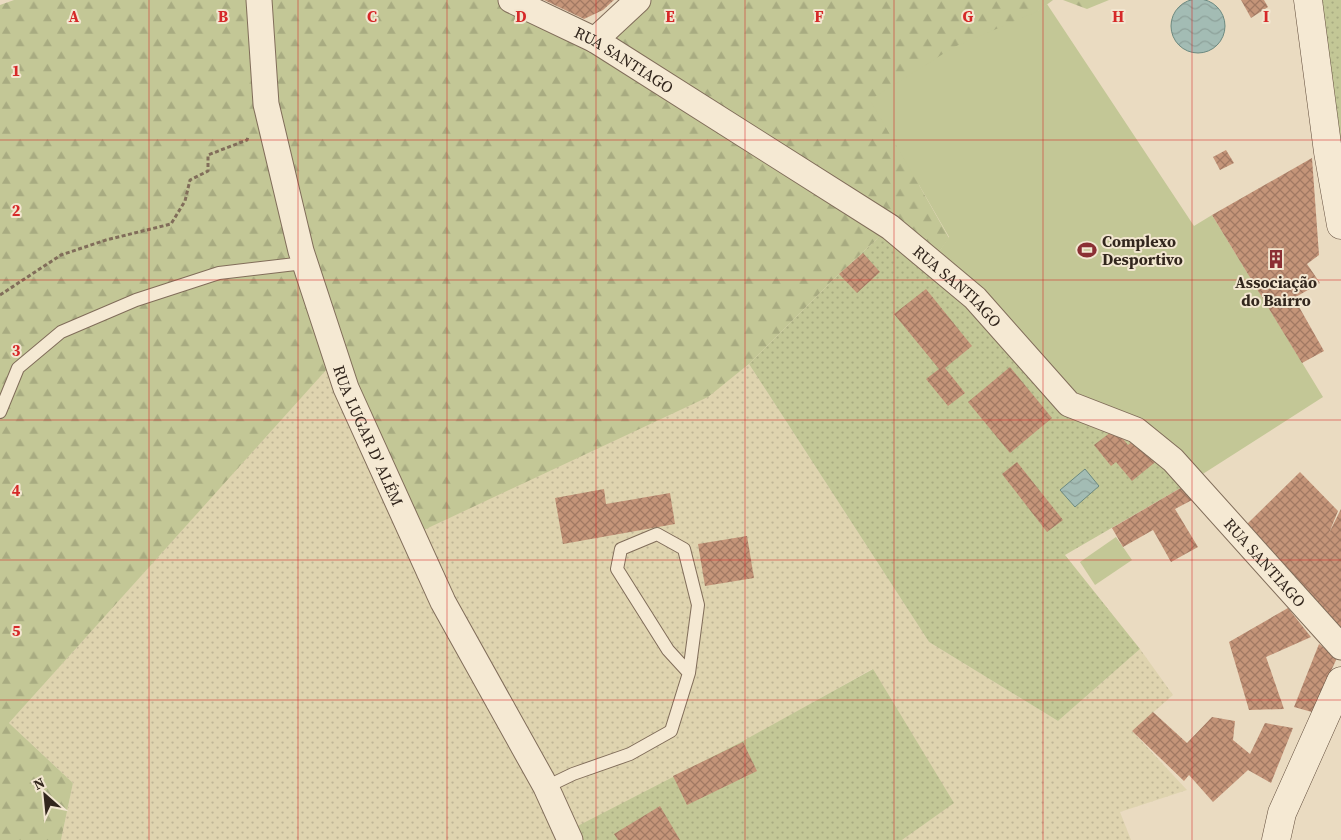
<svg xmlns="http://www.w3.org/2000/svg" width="1341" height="840" viewBox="0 0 1341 840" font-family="'Source Serif 4',serif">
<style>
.farmland{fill:url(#farmland-dots)}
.grass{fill:url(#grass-dots)}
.forest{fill:url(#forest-firs)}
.park{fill:#c3c796}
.water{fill:url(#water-waves);stroke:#6b8980}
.building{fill:url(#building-cross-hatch)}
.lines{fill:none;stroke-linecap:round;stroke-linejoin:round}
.lane-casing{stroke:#816d5a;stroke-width:14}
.street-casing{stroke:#816d5a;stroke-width:27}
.secondary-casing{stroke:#634e3d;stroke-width:29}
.path{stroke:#816d5a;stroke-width:3;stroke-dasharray:4 2.5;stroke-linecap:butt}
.lane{stroke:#f5e9d3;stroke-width:12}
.street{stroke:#f5e9d3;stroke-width:25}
.secondary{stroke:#f5e9d3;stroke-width:28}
.grid{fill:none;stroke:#d62828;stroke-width:1;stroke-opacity:0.55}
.labels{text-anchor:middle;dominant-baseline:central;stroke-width:4;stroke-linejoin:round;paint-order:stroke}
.street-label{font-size:16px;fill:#32261d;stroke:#f2e6d0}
.poi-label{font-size:16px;font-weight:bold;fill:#32261d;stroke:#f2e6d0;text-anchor:start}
.grid-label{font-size:16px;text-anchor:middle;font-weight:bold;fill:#d62828;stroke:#f2e6d0;stroke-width:4;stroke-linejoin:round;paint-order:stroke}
</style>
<defs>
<pattern id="farmland-dots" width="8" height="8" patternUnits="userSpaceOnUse" patternTransform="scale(1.25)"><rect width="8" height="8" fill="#dfd4af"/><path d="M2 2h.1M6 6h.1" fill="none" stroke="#c0b696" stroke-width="1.8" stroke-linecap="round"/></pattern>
<pattern id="grass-dots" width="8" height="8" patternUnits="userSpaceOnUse" patternTransform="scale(1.25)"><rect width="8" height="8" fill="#c3c796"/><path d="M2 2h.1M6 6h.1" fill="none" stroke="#a8ab81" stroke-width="1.8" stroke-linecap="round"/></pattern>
<pattern id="forest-firs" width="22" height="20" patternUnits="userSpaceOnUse" patternTransform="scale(1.25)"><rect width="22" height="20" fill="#c3c796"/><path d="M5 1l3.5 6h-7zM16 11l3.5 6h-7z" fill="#a8ab81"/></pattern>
<pattern id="water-waves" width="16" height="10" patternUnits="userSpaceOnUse" patternTransform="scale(1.25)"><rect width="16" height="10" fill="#a3bcb4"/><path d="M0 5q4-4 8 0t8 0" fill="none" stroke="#8da19a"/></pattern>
<pattern id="building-cross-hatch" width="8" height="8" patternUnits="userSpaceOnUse" patternTransform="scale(1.25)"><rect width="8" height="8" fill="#c59579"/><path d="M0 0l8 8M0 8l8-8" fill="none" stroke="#a17963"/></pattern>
</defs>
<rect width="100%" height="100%" fill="#eadbc1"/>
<!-- farmland -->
<path class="farmland" d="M336 358 628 433 707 397 749 364 929 642 1058 721 1140 649 1173 695 1132 731 1187 790 1120 812 1131 840H902L953 803 872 669 570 840H61L73 783 9 723Z"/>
<!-- grass -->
<g class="grass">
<path d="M1317 0H1341V159Z"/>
<path d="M890 227 1136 430 1184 486 1065 555 1140 649 1058 721 929 642 749 364 839 274Z"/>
<path d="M873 669 954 803 902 840H570L566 832 743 741Z"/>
</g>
<!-- forest -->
<g class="forest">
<path d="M14 0H511L595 40 638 0H1053L1037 12 919 185 949 238 932 262 890 227 839 274 749 364 708 397 413 535 336 359 9 723 73 783 61 840H0V5Z"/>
<path d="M1063 0H1109L1087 9Z"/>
</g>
<!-- park -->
<g class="park">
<path d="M1047 4 1194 226 1212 215 1323 397 1184 486 1173 460 1069 404 932 262 949 237 870 100 954 47 1036 12Z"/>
<path d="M1116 537 1132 560 1095 585 1080 562Z"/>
</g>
<!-- water -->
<g class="water">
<circle cx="1198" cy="26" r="27"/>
<path d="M1085 469 1099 486 1075 507 1060 490Z"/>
</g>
<!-- building -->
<g class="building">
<path d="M544 0H614L603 10 584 19Z"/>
<path d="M1241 0H1264L1268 7 1251 18Z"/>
<path d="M1226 150 1234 163 1220 170 1213 157Z"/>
<path d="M1312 158 1319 255 1307 264 1320 283 1294 298 1324 351 1302 363 1212 215Z"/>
<path d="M863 253 880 272 857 293 839 274Z"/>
<path d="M926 289 972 346 945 368 965 393 948 406 926 379 939 369 894 314Z"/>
<path d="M1010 367 1052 418 1010 453 968 402Z"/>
<path d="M1115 429 1128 445 1140 435 1159 459 1132 481 1116 462 1111 466 1094 445Z"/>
<path d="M1017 462 1063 520 1047 532 1002 474Z"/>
<path d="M1300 472 1338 511 1329 533 1341 509V631L1242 529Z"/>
<path d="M1184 486 1192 500 1175 509 1198 547 1171 562 1153 530 1123 547 1112 528Z"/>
<path d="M604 489 606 504 670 493 675 524 563 544 555 498Z"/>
<path d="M747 536 754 578 705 586 698 544Z"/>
<path d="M1288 608 1311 637 1266 657 1284 709 1249 710 1229 642Z"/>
<path d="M1319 644 1337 658 1312 712 1294 707Z"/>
<path d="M1153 712 1187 743 1212 717 1235 721 1233 740 1250 754 1265 723 1293 728 1271 783 1248 770 1213 802 1189 775 1184 781 1132 731Z"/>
<path d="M743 742 757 771 687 805 673 776Z"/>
<path d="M660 806 680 840H618L614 834Z"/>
</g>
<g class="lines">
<!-- lane casing -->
<g class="lane-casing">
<g id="lane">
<path d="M0 412 18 368 61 332 136 300 219 273 304 263"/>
<path d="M546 787 573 774 630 754 671 731 689 673 698 605 684 549 657 534 621 549 617 569 668 650 689 673"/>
</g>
</g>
<!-- street casing -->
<g class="street-casing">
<g id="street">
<path id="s1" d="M259 0 266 104 301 251 346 388 443 602 546 787 570 840"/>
<path id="s2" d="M511 0 595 40 890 227 975 298 1069 404 1136 430 1173 460 1341 647"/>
<path d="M595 40 638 0"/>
</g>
</g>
<!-- secondary casing -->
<g class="secondary-casing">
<g id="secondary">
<path d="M1308 0 1328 152 1341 225"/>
<path d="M1276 840 1282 813 1341 681"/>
</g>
</g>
<!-- path -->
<path class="path" d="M0 295 61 255 106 240 171 224 185 201 190 180 208 171V155L247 140 248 137"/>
<!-- lane -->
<use href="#lane" class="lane"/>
<!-- street -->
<use href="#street" class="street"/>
<!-- secondary -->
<use href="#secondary" class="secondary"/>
</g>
<!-- grid -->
<path class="grid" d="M149 0V840M298 0V840M447 0V840M596 0V840M745 0V840M894 0V840M1043 0V840M1192 0V840M0 140H1341M0 280H1341M0 420H1341M0 560H1341M0 700H1341"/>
<!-- icons -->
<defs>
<g id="stadium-bare" transform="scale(1.5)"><path d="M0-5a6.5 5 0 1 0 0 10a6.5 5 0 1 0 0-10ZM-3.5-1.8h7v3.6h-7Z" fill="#8b2f34" stroke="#f2e6d0" stroke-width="2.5" paint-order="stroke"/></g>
<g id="building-bare" transform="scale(1.5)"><path d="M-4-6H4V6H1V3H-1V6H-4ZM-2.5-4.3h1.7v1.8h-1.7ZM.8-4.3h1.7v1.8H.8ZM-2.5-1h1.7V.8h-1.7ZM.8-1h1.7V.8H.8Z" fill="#8b2f34" stroke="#f2e6d0" stroke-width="2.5" paint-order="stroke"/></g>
</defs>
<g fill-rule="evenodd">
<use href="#stadium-bare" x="1087" y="250"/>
<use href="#building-bare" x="1276" y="259"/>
</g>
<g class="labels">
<!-- street labels -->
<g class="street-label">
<text stroke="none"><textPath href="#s2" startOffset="128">RUA SANTIAGO</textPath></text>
<text stroke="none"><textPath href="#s2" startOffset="532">RUA SANTIAGO</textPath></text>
<text stroke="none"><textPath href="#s1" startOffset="452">RUA LUGAR D' ALÉM</textPath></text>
<text stroke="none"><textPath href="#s2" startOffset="952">RUA SANTIAGO</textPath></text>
</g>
<!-- poi labels -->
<g class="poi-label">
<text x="1102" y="241">Complexo<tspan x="1102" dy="18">Desportivo</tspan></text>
<text x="1276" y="282" text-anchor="middle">Associação<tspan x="1276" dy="18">do Bairro</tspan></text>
</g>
</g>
<g class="grid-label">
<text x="74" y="22">A</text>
<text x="223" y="22">B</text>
<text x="372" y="22">C</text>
<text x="521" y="22">D</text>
<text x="670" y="22">E</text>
<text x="819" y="22">F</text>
<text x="968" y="22">G</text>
<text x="1118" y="22">H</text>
<text x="1266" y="22">I</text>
<text x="16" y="76">1</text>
<text x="16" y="216">2</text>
<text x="16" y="356">3</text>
<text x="16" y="496">4</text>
<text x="16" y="636">5</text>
</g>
<!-- north arrow -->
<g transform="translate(45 795) rotate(333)" stroke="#f2e6d0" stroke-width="4" paint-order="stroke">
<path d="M0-4L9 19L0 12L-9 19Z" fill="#32261d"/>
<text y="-8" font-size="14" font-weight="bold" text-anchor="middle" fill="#32261d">N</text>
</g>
</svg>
